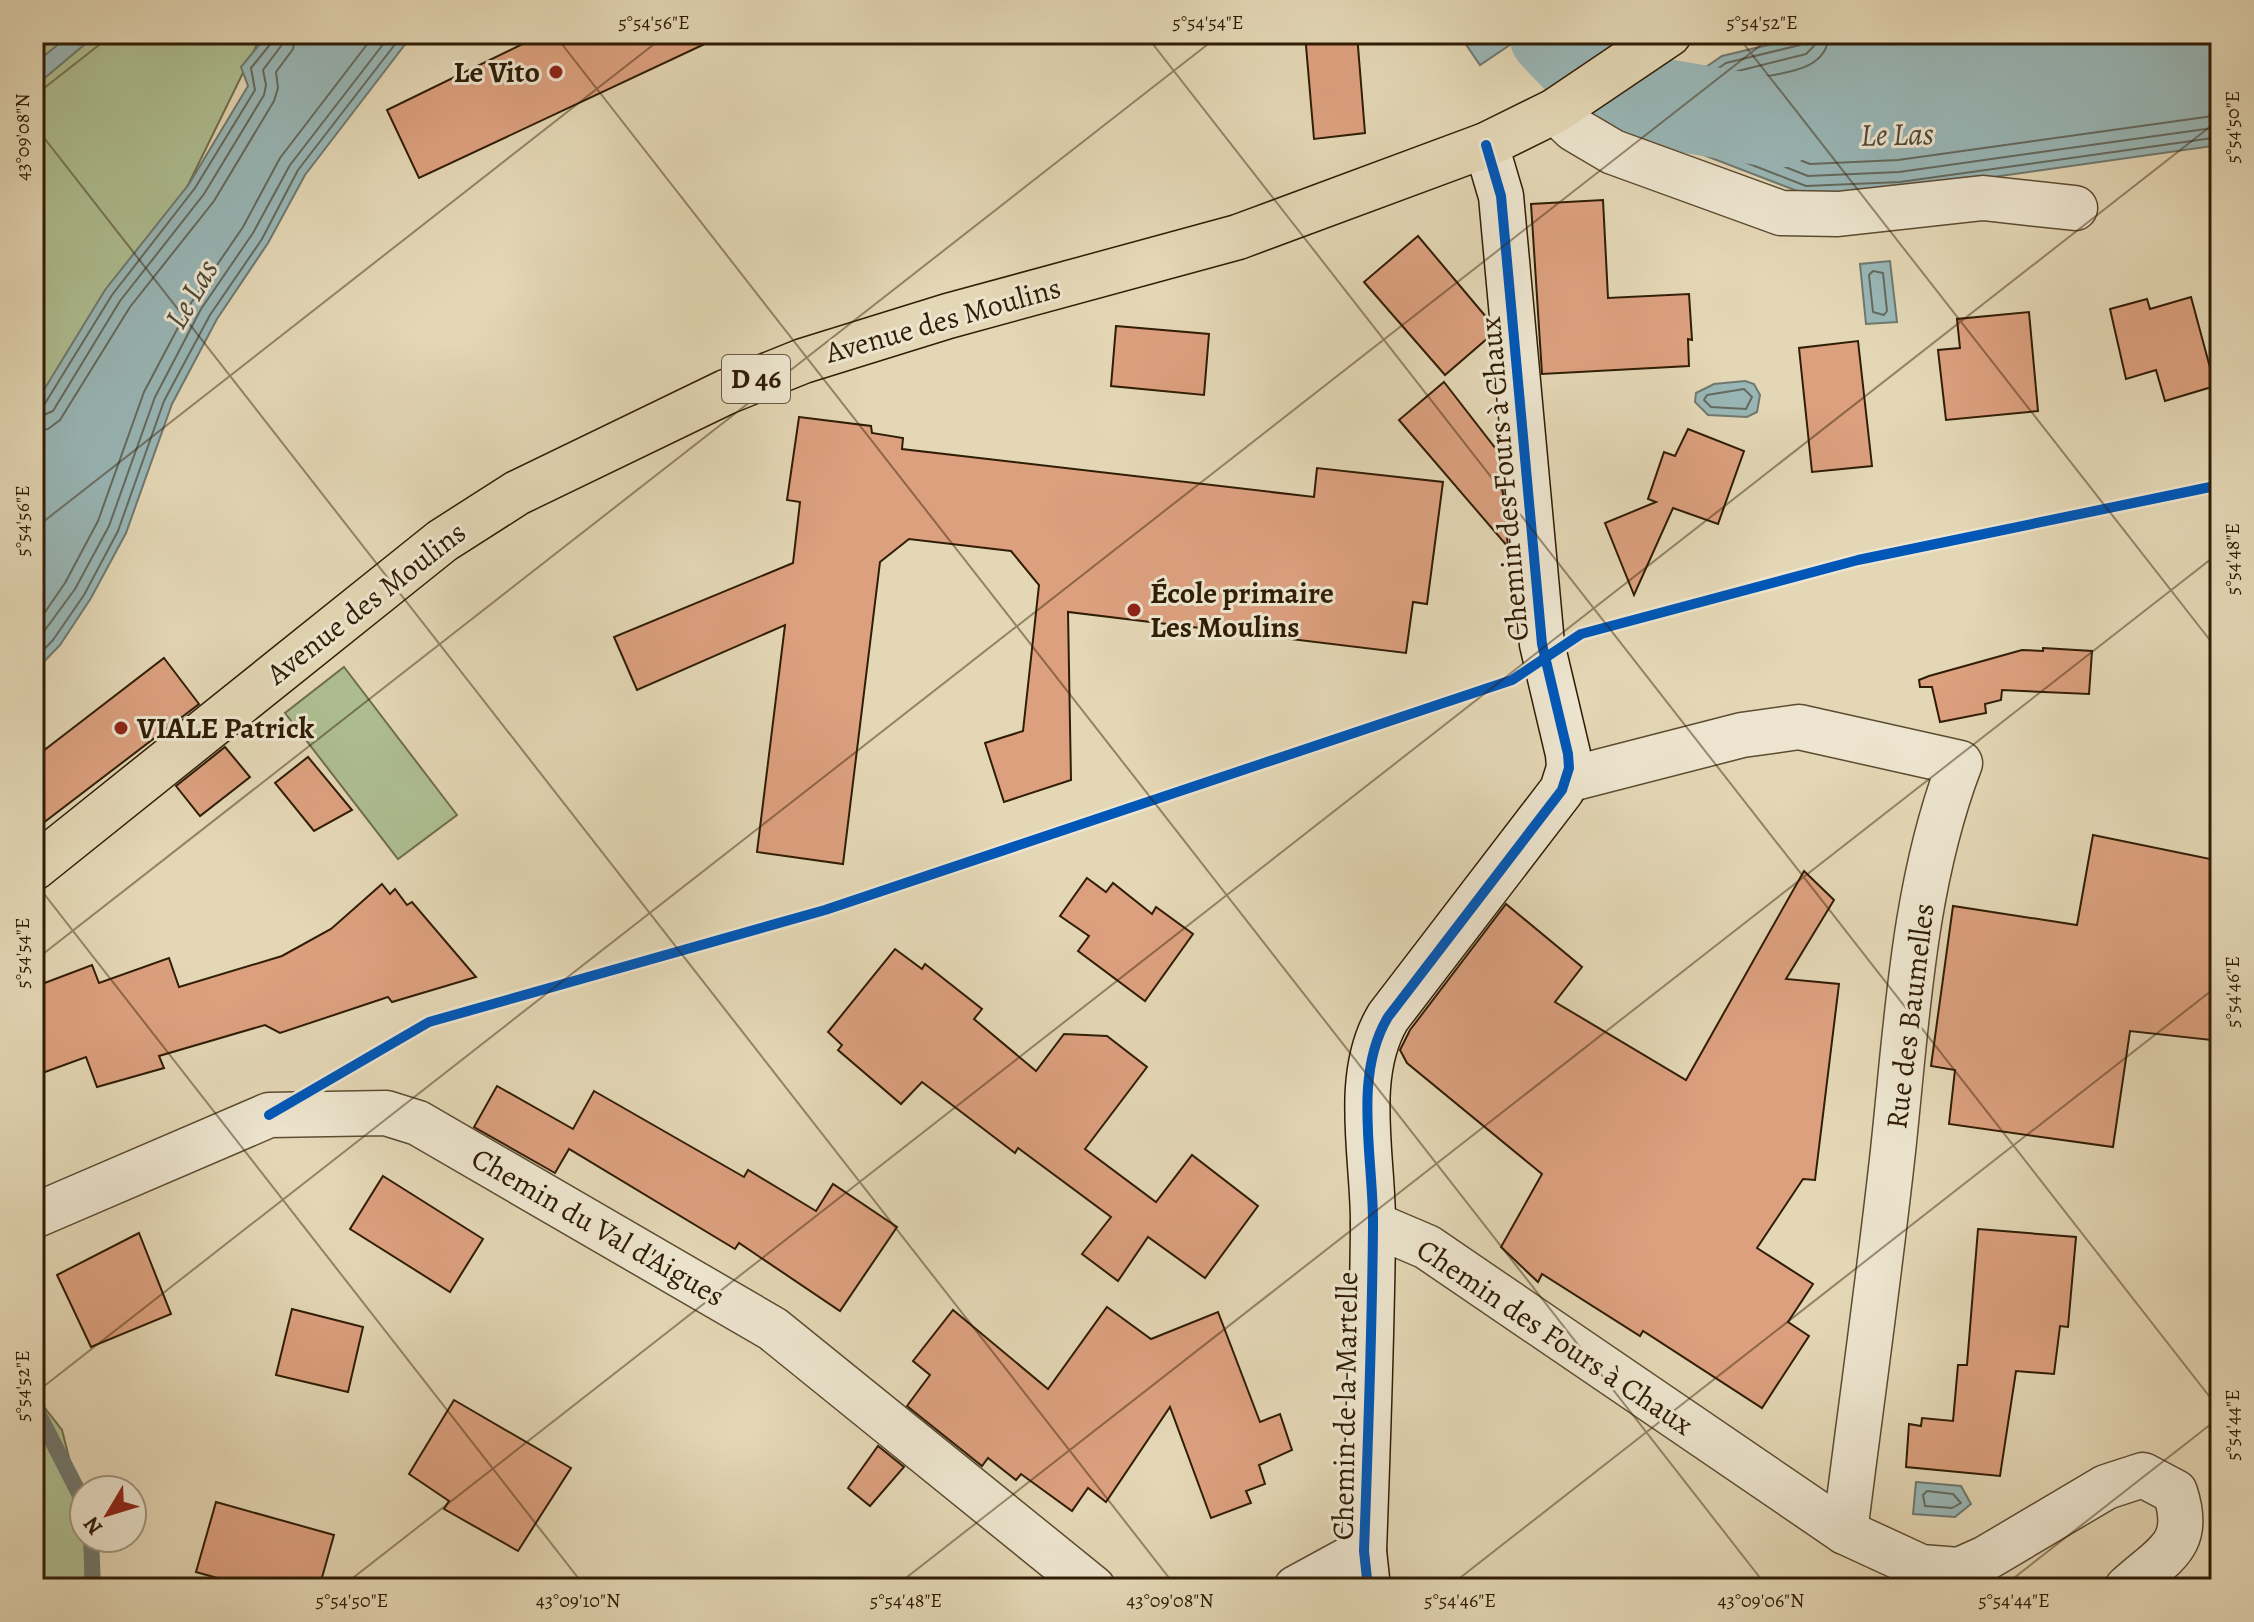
<svg xmlns="http://www.w3.org/2000/svg" width="2254" height="1622" viewBox="0 0 2254 1622" font-family="Alegreya,serif">
<style>
.green{fill:#aebf92;stroke:#6f6e4c;stroke-width:2}
.water{fill:#99b7b7;stroke:#6f7970;stroke-width:2}
.lines{fill:none;stroke-linecap:round;stroke-linejoin:round}
.shore{stroke:#646a5e;stroke-width:2}
.stream{stroke:#6f7970;stroke-width:16}
.river{stroke:#99b7b7;stroke-width:90}
.building{fill:#dca07f;stroke:#301d05;stroke-width:2}
.street-casing{stroke:#5d4c31;stroke-width:47}
.secondary-casing{stroke:#301d05;stroke-width:47}
.primary-casing{stroke:#301d05;stroke-width:47}
.street{stroke:#ede5cf;stroke-width:44}
.secondary{stroke:#ede5cf;stroke-width:44}
.primary{stroke:#e4d7b5;stroke-width:44}
.cycleway-casing{stroke:#ede5cf;stroke-width:15}
.cycleway{stroke:#0057b8;stroke-width:10}
.ticks{fill:none;stroke:#301d05;stroke-width:2;stroke-opacity:0.45}
.poi-dot{fill:#8f2418;stroke:#ede5cf;stroke-width:3}
.labels{text-anchor:middle;dominant-baseline:central;stroke-width:6;stroke-linejoin:round;paint-order:stroke}
.shield{fill:#ede5cf;stroke:#695942;stroke-width:2}
.shield-label{font-size:28px;font-weight:bold;fill:#301d05}
.poi-label{font-size:30px;font-weight:bold;fill:#301d05;stroke:#ede5cf;text-anchor:start}
.street-label{font-size:30px;fill:#301d05;stroke:#ede5cf}
.water-label{font-size:32px;font-style:italic;fill:#504b3a;stroke:#ede5cf}
.neatline{fill:none;stroke:#301d05;stroke-width:3}
.ticks-label{font-size:20px;text-anchor:middle;fill:#301d05}
</style>
<rect width="100%" height="100%" fill="#e4d7b5"/>
<filter id="stains"><feTurbulence type="fractalNoise" baseFrequency=".0025" numOctaves="4"/><feColorMatrix values="0 0 0 0 .2 0 0 0 0 .09 0 0 0 0 .02 0 0 0 .5 -.17"/></filter>
<radialGradient id="worn" r=".72"><stop offset=".6" stop-color="#630" stop-opacity="0"/><stop offset="1" stop-color="#630" stop-opacity=".3"/></radialGradient>
<!-- green -->
<g class="green">
<path d="M34 34H262L51 465 34 458Z"/>
<path d="M344 667 457 815 398 859 285 713Z"/>
<path d="M34 1394 62 1430 84 1517 86 1588H34Z"/>
</g>
<!-- water -->
<g class="water">
<path d="M71 34H97L34 87V64Z"/>
<path d="M268 34H413L305 175 268 243 217 319 172 404 126 533 91 598 60 645 34 672V406L105 290 189 184 248 86 241 67Z"/>
<path d="M1469 34H1526L1480 65 1463 40Z"/>
<path d="M1814 34H2220V145L1901 190 1805 194 1623 124 1722 56Z"/>
<path d="M1890 261 1897 322 1866 324 1860 264Z"/>
<path d="M1745 381 1754 384 1760 395 1757 412 1747 417 1708 415 1695 402 1696 393 1714 384Z"/>
<path d="M1916 1482 1961 1486 1971 1504 1955 1517 1913 1514Z"/>
</g>
<g class="lines">
<!-- shore -->
<g class="shore">
<path d="M1807 34 1800 45 1726 63 1646 118 1645 123 1806 186 1900 182 2220 137"/>
<path d="M1817 34 1814 46 1806 54 1730 73 1668 115 1667 120 1808 176 1899 172 2220 127"/>
<path d="M1829 34C1827 79 1766 71 1735 84 1721 90 1706 103 1693 112L1692 117 1810 164 1898 160 2220 115"/>
<path d="M1873 271 1883 273 1887 311 1884 315 1873 312 1869 275Z"/>
<path d="M1744 389 1752 397 1746 409 1711 407 1704 400 1707 395Z"/>
<path d="M34 409 44 405 112 295 195 188 255 90 251 68 272 42 274 34"/>
<path d="M34 419 53 411 120 301 204 194 264 95 266 85 263 70 281 46 284 34"/>
<path d="M34 431 48 429 60 420 130 307 214 201 274 101 278 88 276 72 293 49 296 34"/>
<path d="M34 628 65 583 98 521 144 392 191 303 243 227 280 158 375 34"/>
<path d="M34 645 75 589 109 526 155 397 201 309 253 233 290 165 391 34"/>
<path d="M34 660 53 640 84 595 118 531 164 401 210 315 262 239 298 170 403 34"/>
<path d="M1927 1491 1953 1494 1961 1503 1952 1508 1925 1506 1923 1495Z"/>
</g>
<!-- stream -->
<g class="stream">
<path d="M38 1413 84 1503"/>
<path d="M91 1538 93 1588"/>
</g>
<!-- river -->
<path class="river" d="M1554 34 1612 95 1776 123"/>
</g>
<!-- building -->
<g class="building">
<path d="M543 34H726L419 178 387 110Z"/>
<path d="M1305 34H1357L1365 133 1314 139Z"/>
<path d="M1603 200 1608 298 1689 294 1692 340 1688 339 1689 366 1542 374 1531 204Z"/>
<path d="M1418 236 1487 318 1489 337 1445 375 1364 282Z"/>
<path d="M2191 297 2215 386 2165 401 2156 370 2126 379 2110 309 2147 299 2150 309Z"/>
<path d="M2029 312 2038 411 1946 420 1938 350 1960 348 1957 319Z"/>
<path d="M1116 326 1209 334 1204 395 1111 386Z"/>
<path d="M1858 341 1872 466 1812 472 1799 348Z"/>
<path d="M1444 382 1499 453 1508 547 1399 420Z"/>
<path d="M799 417 871 426 872 433 903 438 902 449 1314 497 1317 468 1443 482 1427 604 1413 602 1406 653 1068 612 1071 780 1004 802 985 743 1023 731 1039 585 1011 551 909 539 880 562 843 864 757 852 785 625 637 690 614 637 793 563 800 502 787 500Z"/>
<path d="M1688 429 1744 451 1718 524 1673 508 1634 595 1605 523 1656 502 1648 499 1664 452 1675 456Z"/>
<path d="M2043 648 2092 651 2089 694 2002 690 2001 700 1985 704 1986 713 1940 722 1932 687H1920L1919 680 1929 676 2022 650 2043 651Z"/>
<path d="M164 658 199 704 34 830V758Z"/>
<path d="M225 747 250 777 200 816 176 786Z"/>
<path d="M308 757 352 810 314 831 275 783Z"/>
<path d="M2093 835 2220 861V1041L2130 1031 2113 1147 1949 1124 1955 1070 1931 1066 1953 906 2077 925Z"/>
<path d="M1804 871 1834 900 1786 979 1839 984 1815 1180 1803 1179 1757 1248 1813 1284 1788 1322 1809 1336 1762 1408 1643 1331 1640 1336 1542 1274 1538 1282 1501 1247 1542 1174 1407 1063 1400 1050 1410 1030 1506 904 1582 967 1555 1002 1686 1080Z"/>
<path d="M1087 878 1106 892 1113 883 1152 914 1156 907 1193 934 1145 1001 1078 951 1089 936 1060 916Z"/>
<path d="M382 884 390 894 395 889 407 905 412 902 476 977 392 1002 388 997 280 1033 265 1025 159 1056 164 1068 97 1087 86 1057 34 1076V987L92 965 99 983 169 958 179 987 282 956 331 929Z"/>
<path d="M895 949 922 969 925 964 982 1009 974 1019 1036 1071 1064 1034 1107 1036 1147 1067 1085 1149 1156 1202 1192 1155 1258 1206 1205 1278 1148 1237 1118 1281 1082 1254 1111 1217 1018 1148 1015 1153 922 1082 901 1104 838 1050 842 1045 828 1032Z"/>
<path d="M497 1086 573 1129 594 1091 744 1177 748 1170 816 1211 833 1184 897 1227 840 1311 739 1243 735 1249 569 1149 555 1173 474 1127Z"/>
<path d="M383 1176 483 1239 450 1292 350 1229Z"/>
<path d="M1978 1229 2076 1237 2068 1327 2060 1326 2054 1374 2016 1371 2000 1476 1906 1467 1909 1424 1921 1426 1922 1418 1953 1421 1958 1365H1967Z"/>
<path d="M139 1233 171 1314 91 1347 57 1275Z"/>
<path d="M1107 1307 1151 1339 1218 1312 1260 1422 1280 1414 1292 1450 1259 1465 1265 1484 1246 1491 1251 1503 1211 1518 1170 1407 1106 1502 1088 1488 1072 1511 1021 1474 1016 1480 988 1458 982 1466 907 1406 930 1375 913 1361 953 1310 1048 1389Z"/>
<path d="M292 1309 363 1327 348 1392 276 1375Z"/>
<path d="M454 1400 571 1468 518 1551 444 1509 449 1501 409 1474Z"/>
<path d="M878 1446 904 1467 870 1506 848 1488Z"/>
<path d="M216 1502 334 1535 319 1588H253L196 1572Z"/>
</g>
<g class="lines">
<!-- street casing -->
<g class="street-casing">
<g id="street">
<path d="M1555 111 1574 129 1613 152 1781 213 1838 214 1983 198 2075 208"/>
<path d="M1567 780 1742 735 1799 727 1960 763C1913 886 1907 1021 1893 1151 1879 1278 1861 1405 1845 1532"/>
<path d="M34 1216 269 1115 386 1113 418 1123 773 1329 1093 1588"/>
<path d="M1373 1224 1427 1247 1845 1532 1921 1567 1959 1570 1986 1558 2106 1487 2143 1475 2175 1492C2193 1546 2164 1554 2127 1588"/>
<path d="M1296 1588 1364 1551"/>
</g>
</g>
<!-- secondary casing -->
<g class="secondary-casing">
<path id="secondary" d="M1368 1588 1364 1551C1368 1443 1372 1335 1373 1227 1374 1160 1352 1077 1388 1017L1562 790 1569 768 1568 754 1542 644 1501 196 1486 145"/>
</g>
<!-- primary casing -->
<g class="primary-casing">
<path id="primary" d="M34 868 442 541 517 493 726 392 803 361 948 316 1238 237 1486 145 1555 111 1669 34"/>
</g>
<!-- street -->
<use href="#street" class="street"/>
<!-- secondary -->
<use href="#secondary" class="secondary"/>
<!-- primary -->
<use href="#primary" class="primary"/>
<!-- cycleway casing -->
<g class="cycleway-casing">
<g id="cycleway">
<path d="M269 1115 429 1022 825 910 1512 680 1581 634 1858 560 2220 485"/>
<path d="M1368 1588 1364 1551C1368 1443 1372 1335 1373 1227 1374 1160 1352 1077 1388 1017L1562 790 1569 768 1568 754 1542 644 1501 196 1486 145"/>
</g>
</g>
<!-- cycleway -->
<use href="#cycleway" class="cycleway"/>
</g>
<!-- ticks -->
<path class="ticks" d="M554 34 1768 1588M1145 34 2220 1410M1736 34 2220 653M34 96 113 34M34 125 1177 1588M34 529 667 34M34 881 586 1588M34 961 1221 34M34 1394 1775 34M340 1588 2220 119M893 1588 2220 552M1447 1588 2220 984M2001 1588 2220 1417"/>
<!-- markers -->
<g class="poi-dot">
<circle cx="556" cy="72" r="8"/>
<circle cx="1134" cy="610" r="8"/>
<circle cx="121" cy="728" r="8"/>
</g>
<g class="labels">
<!-- shield labels -->
<rect class="shield" x="722" y="355" width="68" height="48" rx="6"/>
<g class="shield-label">
<text x="756" y="379">D 46</text>
</g>
<!-- poi labels -->
<g class="poi-label">
<text x="540" y="72" text-anchor="end">Le Vito</text>
<text x="1150" y="593">École primaire<tspan x="1150" dy="34">Les Moulins</tspan></text>
<text x="137" y="728">VIALE Patrick</text>
</g>
<!-- street labels -->
<g class="street-label">
<text transform="translate(943 320) rotate(-16)">Avenue des Moulins</text>
<text transform="translate(1504 479) rotate(-95)">Chemin des Fours à Chaux</text>
<text transform="translate(366 603) rotate(-38)">Avenue des Moulins</text>
<text transform="translate(1910 1016) rotate(-83)">Rue des Baumelles</text>
<text transform="translate(598 1227) rotate(30)">Chemin du Val d'Aigues</text>
<text transform="translate(1555 1337) rotate(34)">Chemin des Fours à Chaux</text>
<text transform="translate(1345 1406) rotate(-89)">Chemin de la Martelle</text>
</g>
<!-- water labels -->
<g class="water-label">
<text transform="translate(1897 134) rotate(-1)">Le Las</text>
<text transform="translate(191 294) rotate(-60)">Le Las</text>
</g>
</g>
<!-- margin -->
<rect width="2254" height="1622" fill="none" stroke="#e4d7b5" stroke-width="88"/>
<!-- north arrow -->
<g transform="translate(108 1514) rotate(232)"><circle r="38" fill="#ede5cf" stroke="#a1957e" stroke-width="2"/>
<path d="M0-6L14 30L0 20L-14 30Z" fill="#8f2418"/>
<text y="-12" font-size="22" font-weight="bold" text-anchor="middle" fill="#301d05">N</text>
</g>
<rect x="44" y="44" width="2166" height="1534" class="neatline"/>
<g class="ticks-label">
<text x="654" y="29">5°54'56"E</text>
<text x="1208" y="29">5°54'54"E</text>
<text x="1762" y="29">5°54'52"E</text>
<text transform="translate(2232 127) rotate(-90)" y="7">5°54'50"E</text>
<text transform="translate(22 137) rotate(-90)" y="7">43°09'08"N</text>
<text transform="translate(22 521) rotate(-90)" y="7">5°54'56"E</text>
<text transform="translate(2232 559) rotate(-90)" y="7">5°54'48"E</text>
<text transform="translate(22 953) rotate(-90)" y="7">5°54'54"E</text>
<text transform="translate(2232 992) rotate(-90)" y="7">5°54'46"E</text>
<text transform="translate(22 1386) rotate(-90)" y="7">5°54'52"E</text>
<text transform="translate(2232 1425) rotate(-90)" y="7">5°54'44"E</text>
<text x="352" y="1607">5°54'50"E</text>
<text x="578" y="1607">43°09'10"N</text>
<text x="906" y="1607">5°54'48"E</text>
<text x="1170" y="1607">43°09'08"N</text>
<text x="1460" y="1607">5°54'46"E</text>
<text x="1761" y="1607">43°09'06"N</text>
<text x="2014" y="1607">5°54'44"E</text>
</g>
<rect width="100%" height="100%" filter="url(#stains)"/>
<rect width="100%" height="100%" fill="url(#worn)"/>
</svg>
